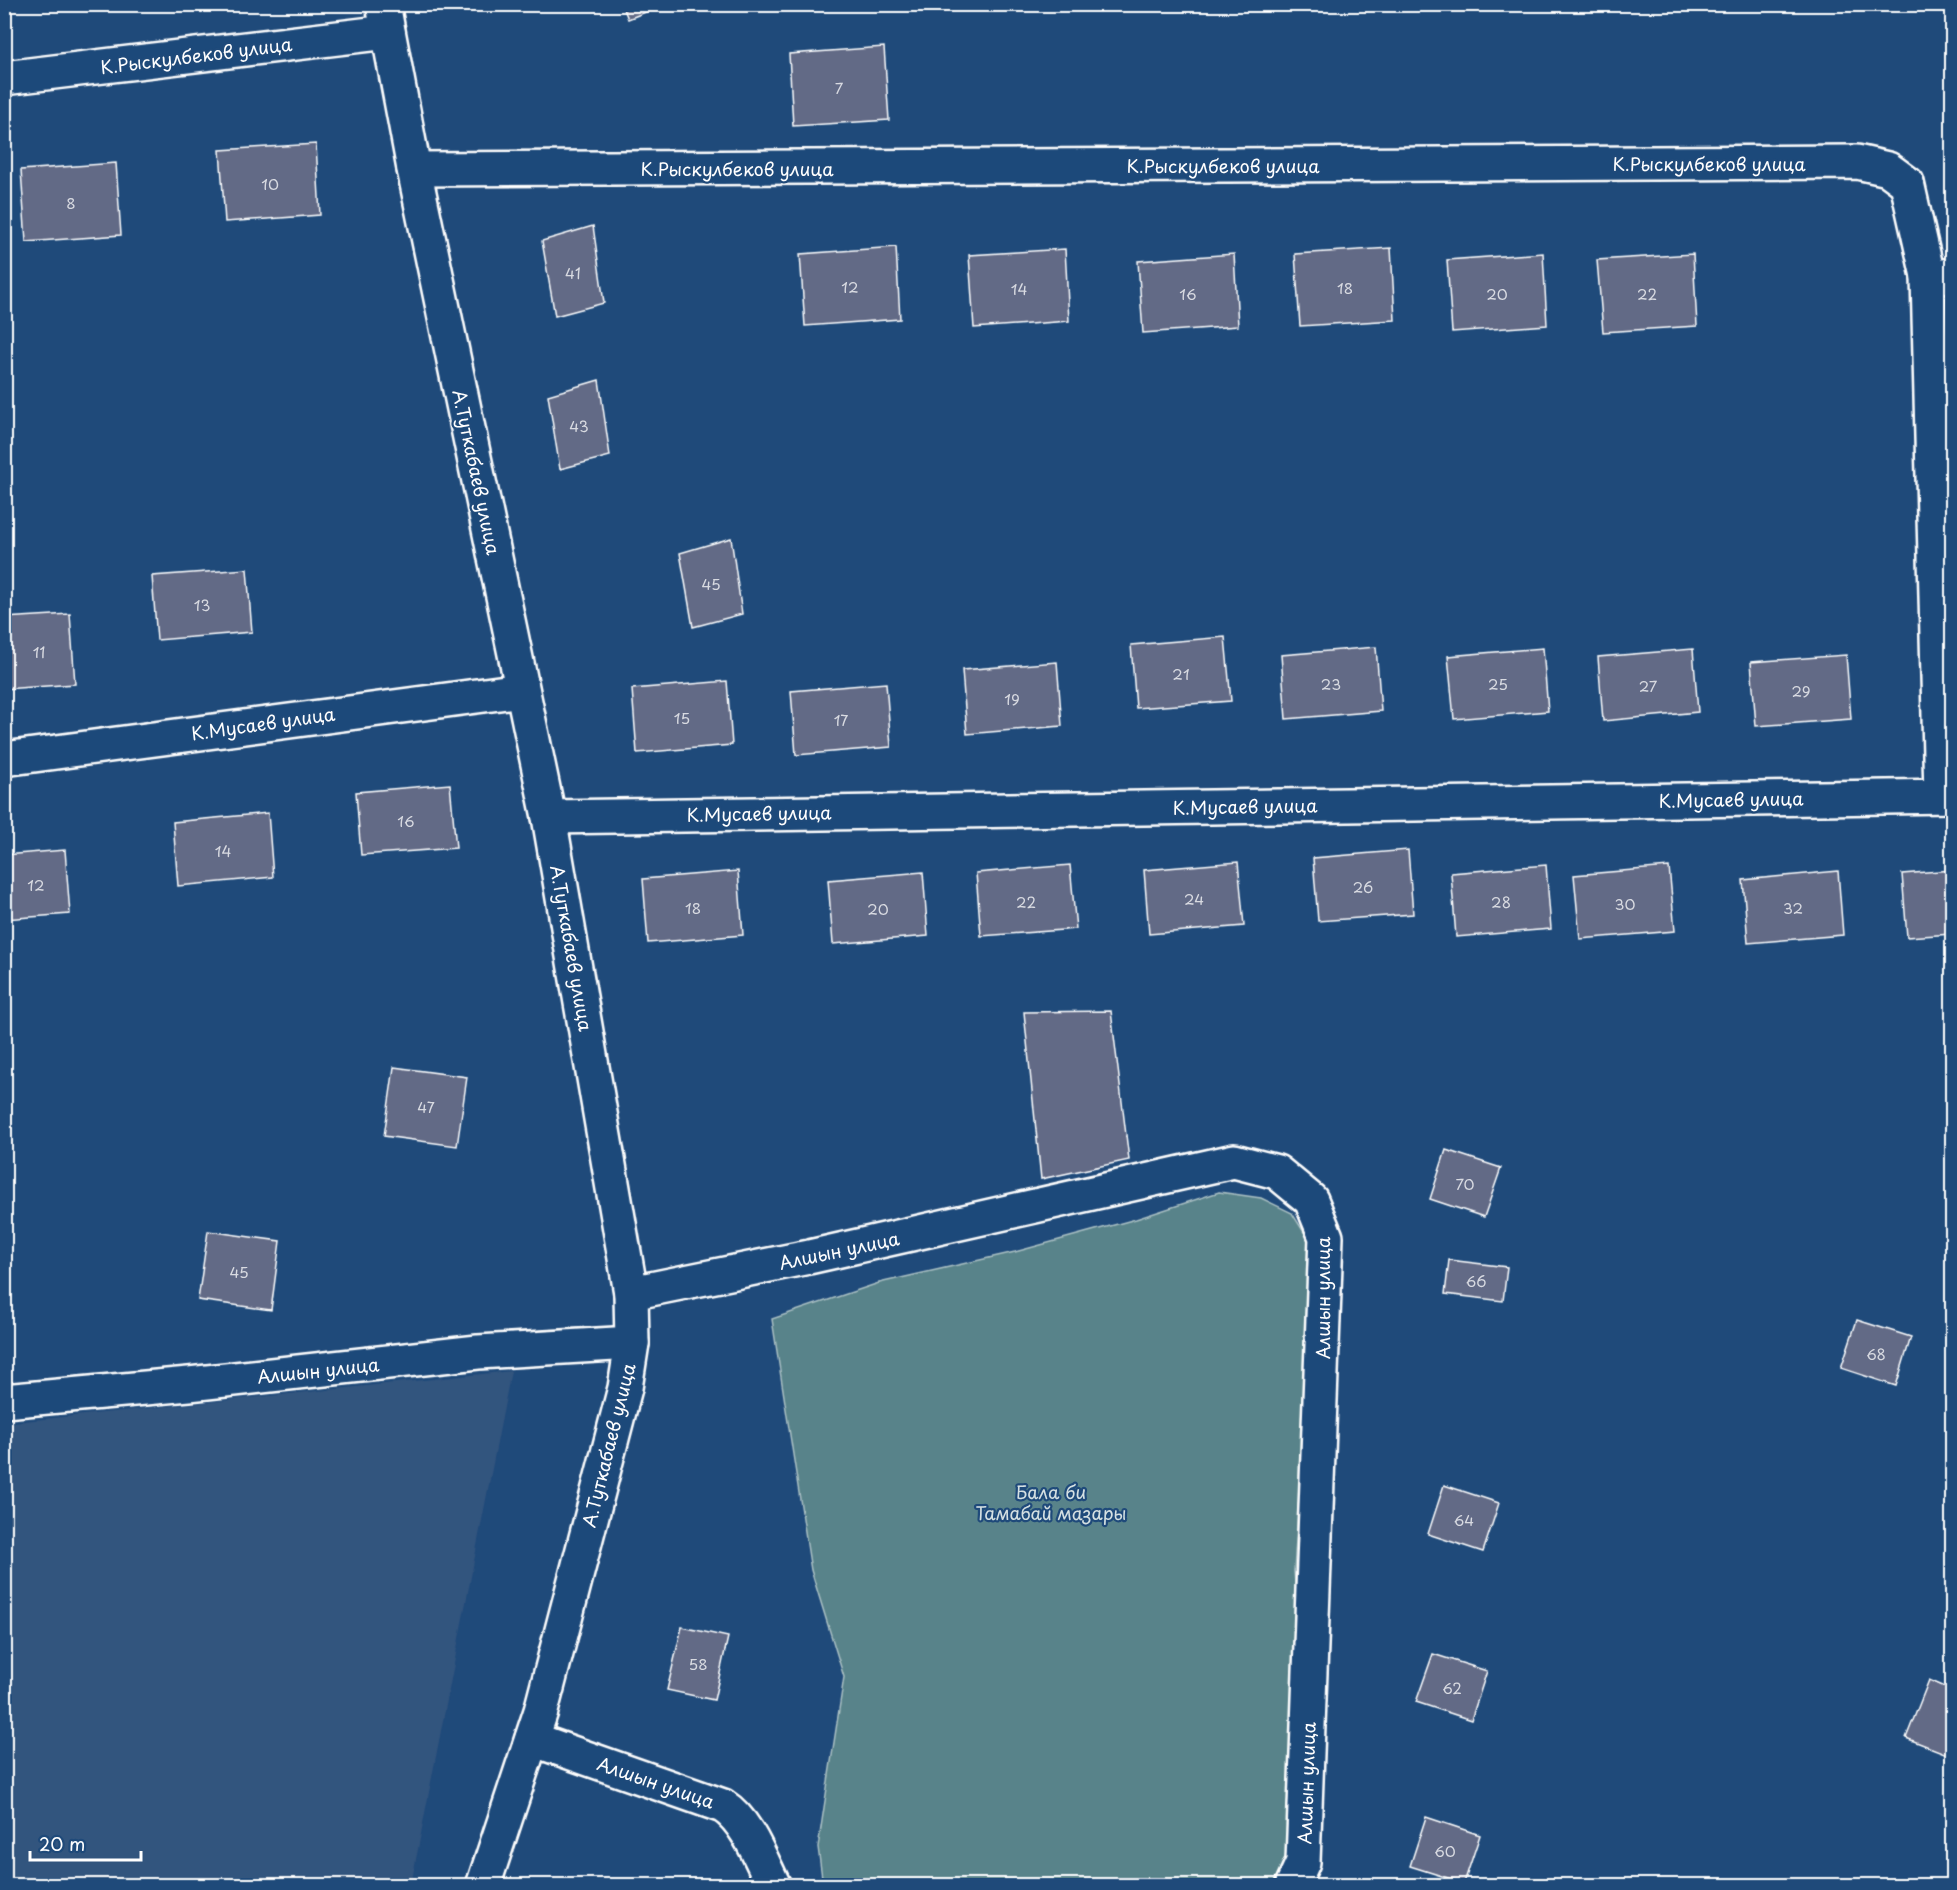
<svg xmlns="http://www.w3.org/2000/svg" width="1957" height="1890" viewBox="0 0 1957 1890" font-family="'Playpen Sans',sans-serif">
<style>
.built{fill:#33547e}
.green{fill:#58838a;stroke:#acc1c4;stroke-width:1.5}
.building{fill:#626a86;stroke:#fff;stroke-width:1.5}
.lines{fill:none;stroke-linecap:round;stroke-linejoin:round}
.minor-casing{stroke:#fff;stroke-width:38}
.minor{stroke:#1f4a7a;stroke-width:33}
.labels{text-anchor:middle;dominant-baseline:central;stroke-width:4.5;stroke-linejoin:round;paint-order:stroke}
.number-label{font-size:15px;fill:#d8dae1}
.street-label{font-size:18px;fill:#fff;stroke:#1f4a7a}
.park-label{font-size:18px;fill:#d5e0e2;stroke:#1f4a7a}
</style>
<rect width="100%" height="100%" fill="#1f4a7a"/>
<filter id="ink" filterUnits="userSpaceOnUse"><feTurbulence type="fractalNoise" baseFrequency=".0167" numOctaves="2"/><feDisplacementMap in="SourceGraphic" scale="12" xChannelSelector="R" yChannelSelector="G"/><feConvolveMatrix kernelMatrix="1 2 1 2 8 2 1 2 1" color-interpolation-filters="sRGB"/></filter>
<g filter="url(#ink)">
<!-- built -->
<path class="built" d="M511 1371 411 1885H5V1423Z"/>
<!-- green -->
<path class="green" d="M1219 1192 1261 1198 1292 1213 1312 1245 1306 1380 1294 1571 1308 1742 1297 1871 1272 1886 823 1885 818 1847 844 1677 811 1570 772 1319 879 1283 1015 1252 1136 1219Z"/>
<!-- building -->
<g class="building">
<path d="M622 4H666L628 19Z"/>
<path d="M884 47 889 120 793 126 789 54Z"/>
<path d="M316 144 320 215 225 222 220 150Z"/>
<path d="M116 163 121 235 26 242 21 170Z"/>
<path d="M593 226 604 303 555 316 542 241Z"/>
<path d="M896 247 900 319 805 326 800 254Z"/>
<path d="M1391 248 1395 320 1300 326 1295 254Z"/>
<path d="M1065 249 1069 321 974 328 969 255Z"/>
<path d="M1543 253 1547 325 1452 332 1447 260Z"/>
<path d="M1234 254 1238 326 1143 333 1138 261Z"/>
<path d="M1693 254 1697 326 1603 332 1597 260Z"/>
<path d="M599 380 610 456 560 469 548 395Z"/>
<path d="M731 538 742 614 693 627 680 553Z"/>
<path d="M247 569 252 632 157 640 152 576Z"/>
<path d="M70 614 75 684 4 689V618Z"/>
<path d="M1225 637 1231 701 1136 708 1131 645Z"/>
<path d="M1376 647 1381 711 1286 719 1281 655Z"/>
<path d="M1543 648 1548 711 1454 719 1448 656Z"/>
<path d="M1693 649 1698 712 1603 721 1598 657Z"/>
<path d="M1846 655 1851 719 1756 726 1751 662Z"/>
<path d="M1057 662 1062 726 967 734 962 670Z"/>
<path d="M727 681 732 745 637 753 632 689Z"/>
<path d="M886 683 891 747 796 755 791 691Z"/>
<path d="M450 784 456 848 361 855 356 792Z"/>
<path d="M268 813 273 877 178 886 173 822Z"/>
<path d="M65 850 70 914 4 919V855Z"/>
<path d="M1408 850 1413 914 1318 921 1313 858Z"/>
<path d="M1238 862 1244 926 1149 934 1144 870Z"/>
<path d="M1070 865 1076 929 981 936 976 873Z"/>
<path d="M1546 865 1551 929 1456 937 1451 873Z"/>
<path d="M1669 867 1675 931 1580 939 1574 875Z"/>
<path d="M1952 870V934L1907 937 1902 874Z"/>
<path d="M738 871 743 935 648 943 643 879Z"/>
<path d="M1838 871 1843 935 1748 943 1743 880Z"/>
<path d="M923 872 928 936 833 944 828 880Z"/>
<path d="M1111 1011 1129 1160 1041 1179 1024 1012Z"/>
<path d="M394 1067 467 1077 457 1146 384 1136Z"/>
<path d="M1446 1150 1501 1168 1484 1217 1430 1199Z"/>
<path d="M208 1231 280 1241 271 1310 198 1300Z"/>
<path d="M1449 1260 1507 1267 1503 1301 1445 1294Z"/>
<path d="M1857 1320 1911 1337 1896 1386 1841 1368Z"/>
<path d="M1444 1485 1499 1503 1483 1552 1428 1534Z"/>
<path d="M682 1627 728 1637 714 1700 667 1690Z"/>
<path d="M1433 1654 1487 1671 1471 1720 1416 1702Z"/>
<path d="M1929 1680 1952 1690V1756L1906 1738Z"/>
<path d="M1426 1817 1480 1835 1464 1883 1410 1866Z"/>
</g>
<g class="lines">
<!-- minor casing -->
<g class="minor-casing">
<g id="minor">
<path d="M383 4 414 169 549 817 631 1293 632 1343 625 1388 541 1711 483 1886"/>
<path d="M4 78 388 32"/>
<path d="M414 169 1857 162 1888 169 1907 183 1928 276H1952"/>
<path d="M1928 276 1941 796"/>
<path d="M4 759 522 690"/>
<path d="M549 817 1952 796"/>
<path d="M631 1293 809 1257 1234 1161 1277 1172 1311 1200 1326 1237 1303 1862 1292 1886"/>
<path d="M4 1401 189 1384 478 1352 632 1343"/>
<path d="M532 1739 723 1806C747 1821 761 1860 774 1886"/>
</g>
</g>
<!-- minor -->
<use href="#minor" class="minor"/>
</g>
</g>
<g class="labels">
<!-- number labels -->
<g class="number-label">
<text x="839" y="87">7</text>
<text x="270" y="183">10</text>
<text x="71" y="202">8</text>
<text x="573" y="272">41</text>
<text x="850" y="286">12</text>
<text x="1345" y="287">18</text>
<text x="1019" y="288">14</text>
<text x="1188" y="293">16</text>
<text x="1497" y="293">20</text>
<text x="1647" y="293">22</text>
<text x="579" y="425">43</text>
<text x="711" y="583">45</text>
<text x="202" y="604">13</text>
<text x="39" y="651">11</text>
<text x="1181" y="673">21</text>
<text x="1331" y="683">23</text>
<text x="1498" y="683">25</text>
<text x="1648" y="685">27</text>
<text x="1801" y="690">29</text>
<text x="1012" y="698">19</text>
<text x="682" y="717">15</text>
<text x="841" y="719">17</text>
<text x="406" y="820">16</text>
<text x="223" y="850">14</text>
<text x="36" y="884">12</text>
<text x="1363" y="886">26</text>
<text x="1194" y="898">24</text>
<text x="1026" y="901">22</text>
<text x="1501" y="901">28</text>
<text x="1625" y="903">30</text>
<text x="693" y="907">18</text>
<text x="1793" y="907">32</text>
<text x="878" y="908">20</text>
<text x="426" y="1106">47</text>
<text x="1465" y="1183">70</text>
<text x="239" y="1271">45</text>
<text x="1476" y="1280">66</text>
<text x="1876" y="1353">68</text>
<text x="1464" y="1519">64</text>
<text x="698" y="1663">58</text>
<text x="1452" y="1687">62</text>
<text x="1445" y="1850">60</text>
</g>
<!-- street labels -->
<g class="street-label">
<text transform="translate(196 55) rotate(-7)">К.Рыскулбеков улица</text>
<text x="1709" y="163">К.Рыскулбеков улица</text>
<text x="1223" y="165">К.Рыскулбеков улица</text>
<text x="737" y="168">К.Рыскулбеков улица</text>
<text transform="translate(477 472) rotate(78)">А.Туткабаев улица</text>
<text transform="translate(263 723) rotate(-8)">К.Мусаев улица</text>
<text transform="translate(1731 799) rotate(-1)">К.Мусаев улица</text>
<text transform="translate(1245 806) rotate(-1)">К.Мусаев улица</text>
<text transform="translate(759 813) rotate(-1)">К.Мусаев улица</text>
<text transform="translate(572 948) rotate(80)">А.Туткабаев улица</text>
<text transform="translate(839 1250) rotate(-12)">Алшын улица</text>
<text transform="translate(1322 1298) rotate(-90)">Алшын улица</text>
<text transform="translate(318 1370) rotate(-6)">Алшын улица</text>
<text transform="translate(608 1445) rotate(-76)">А.Туткабаев улица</text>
<text transform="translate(656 1782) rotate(19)">Алшын улица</text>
<text transform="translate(1306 1783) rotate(-88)">Алшын улица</text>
</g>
<!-- park labels -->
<g class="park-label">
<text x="1051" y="1491">Бала би<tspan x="1051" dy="21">Тамабай мазары</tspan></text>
</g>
</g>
<!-- margin -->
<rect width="1957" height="1890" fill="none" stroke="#1f4a7a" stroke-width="24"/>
<rect x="12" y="12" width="1933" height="1866" fill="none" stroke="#fff" stroke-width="2" filter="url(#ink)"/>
<!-- scale -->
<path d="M30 1851v9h111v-9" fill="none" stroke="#ffffff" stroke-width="3"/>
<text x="39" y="1851" font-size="18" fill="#ffffff" stroke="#1f4a7a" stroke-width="4.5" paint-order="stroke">20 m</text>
</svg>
